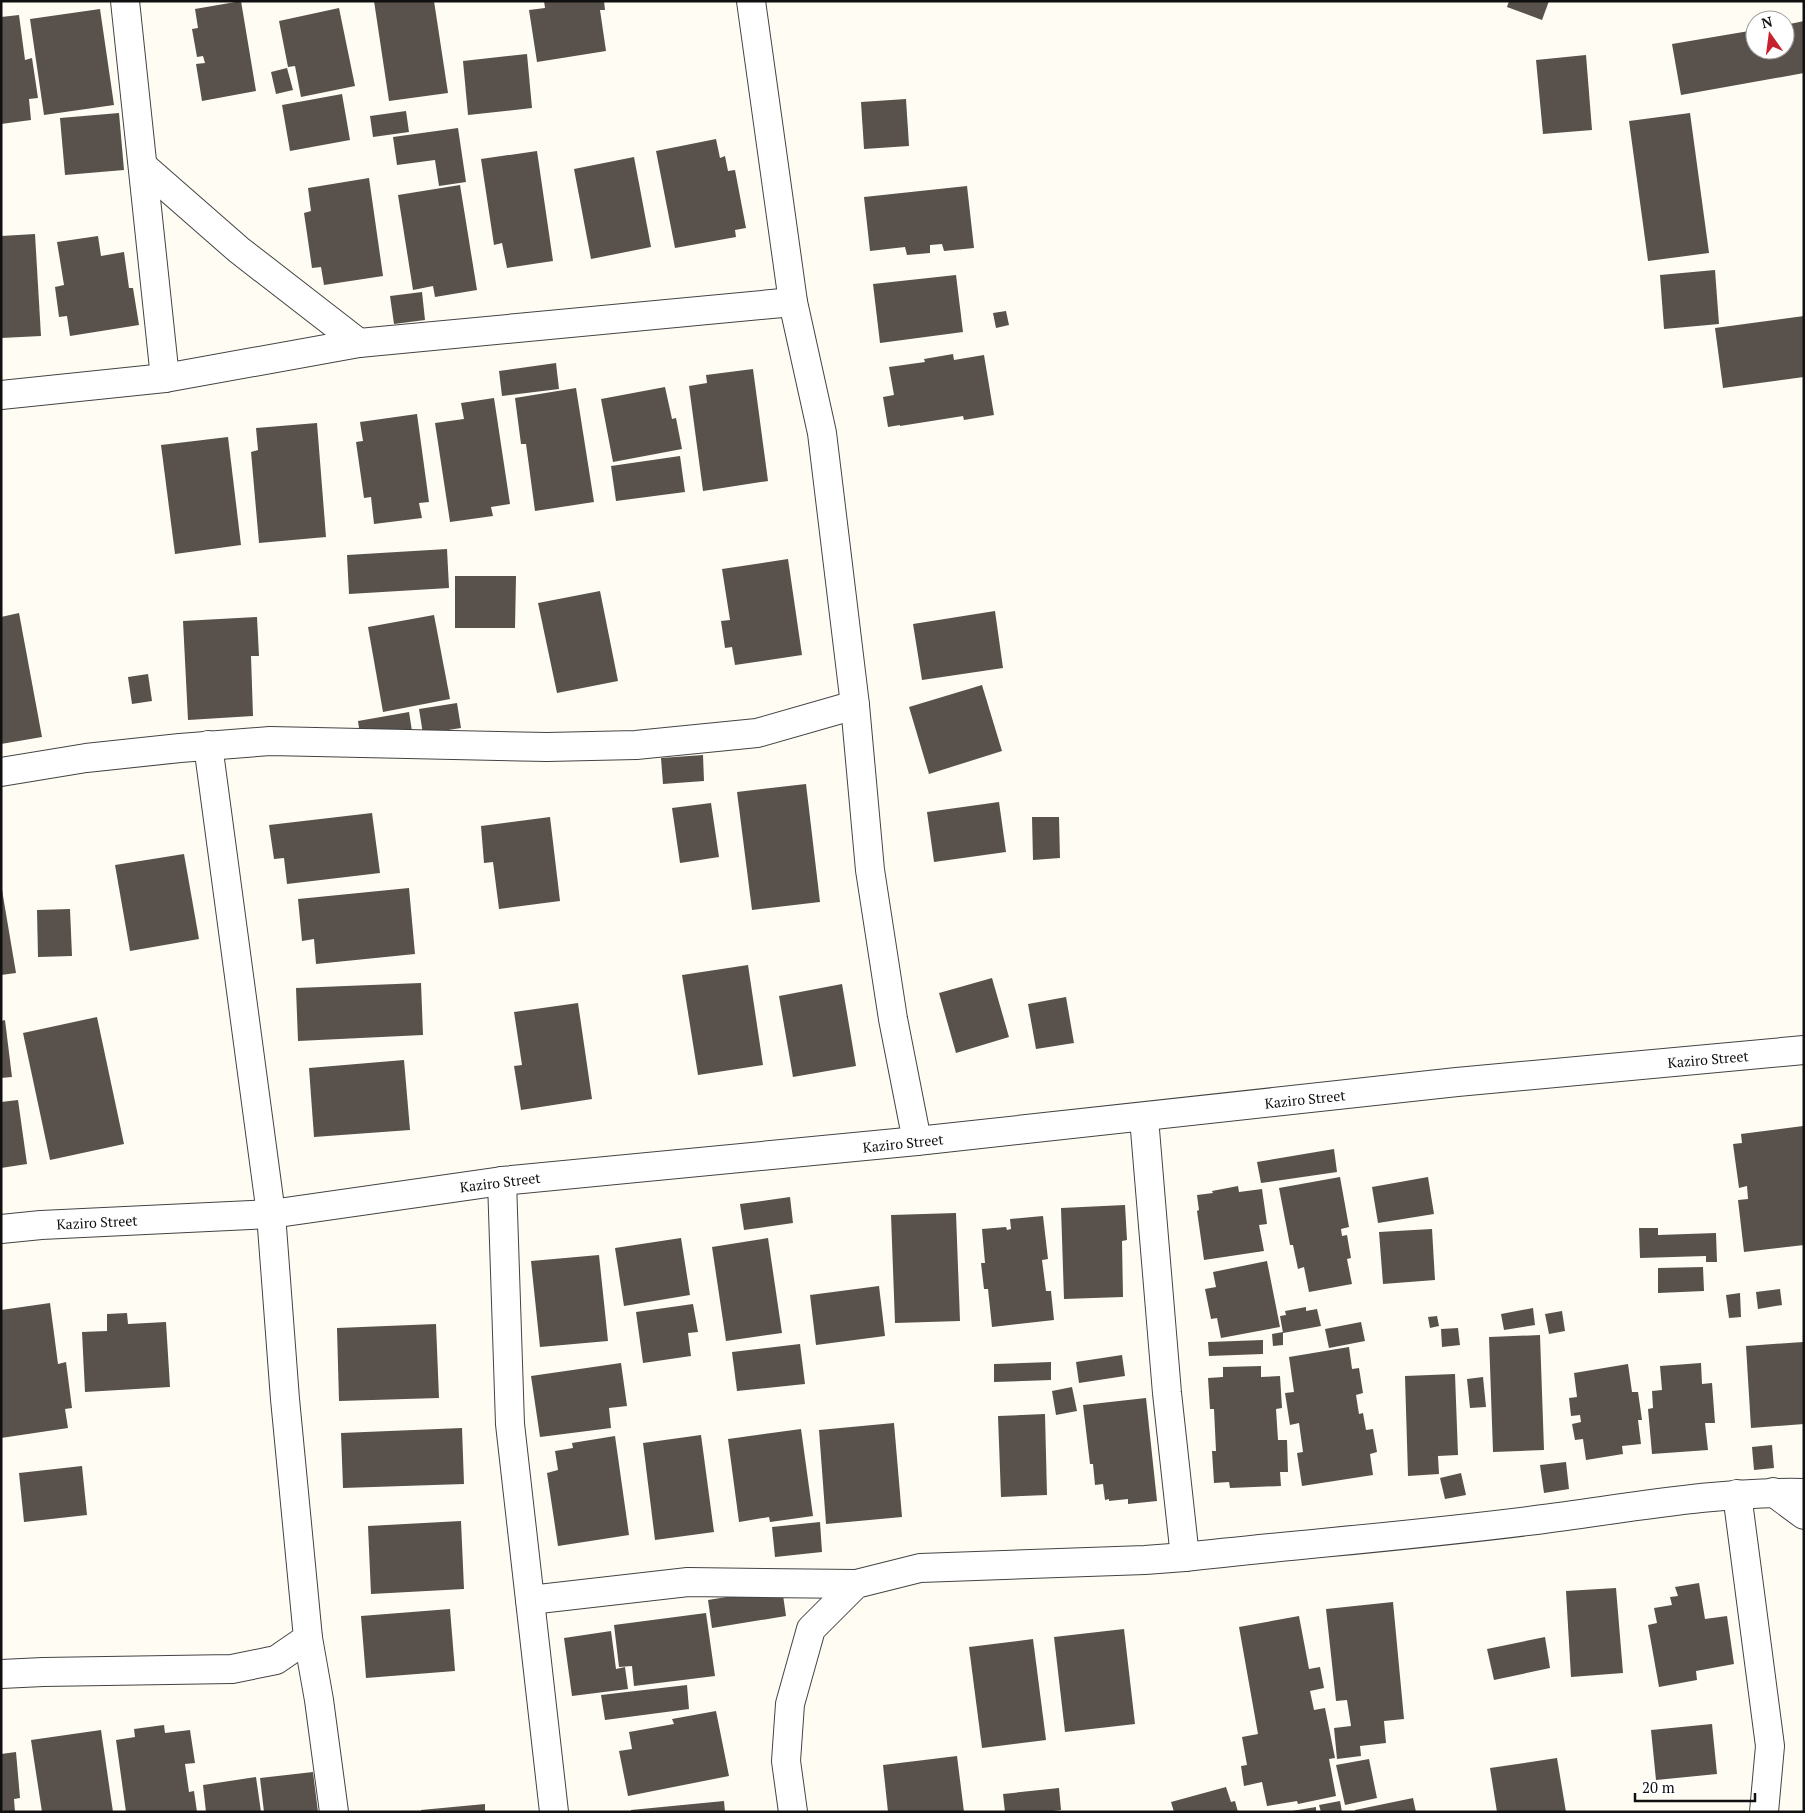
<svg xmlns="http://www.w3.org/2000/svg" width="1805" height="1813" viewBox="0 0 1805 1813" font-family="'PT Serif',serif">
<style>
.building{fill:#59514c}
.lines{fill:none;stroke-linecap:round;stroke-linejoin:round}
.street-casing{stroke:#434343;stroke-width:30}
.street{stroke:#fff;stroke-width:28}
.labels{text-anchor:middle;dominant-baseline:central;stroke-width:5;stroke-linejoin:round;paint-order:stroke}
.street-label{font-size:14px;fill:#101010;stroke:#fff}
</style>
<rect width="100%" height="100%" fill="#fffdf3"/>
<!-- building -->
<g class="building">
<path d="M241 1 256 91 202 101 196 64 205 63 203 56 197 57 192 29 198 28 195 9Z"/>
<path d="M374 1H434L448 93 389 101Z"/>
<path d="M544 1H604L605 10H600L606 51 537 62 529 10 545 8Z"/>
<path d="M1509 1H1549L1542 20 1507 7Z"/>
<path d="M339 8 355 86 301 97 295 66 288 67 279 21Z"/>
<path d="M100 9 114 105 44 115 30 19Z"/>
<path d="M19 15 25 60 32 58 38 98 29 99 31 120 1 124V17Z"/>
<path d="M1804 21V73L1681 95 1672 44 1755 30V50H1785V25Z"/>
<path d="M527 54 532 108 468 115 463 61Z"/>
<path d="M1586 55 1592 130 1543 134 1536 60Z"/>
<path d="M287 68 293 90 276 94 271 72Z"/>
<path d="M342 94 350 140 290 151 282 105Z"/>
<path d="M906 99 909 146 864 149 861 102Z"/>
<path d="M406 111 409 132 373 137 370 116Z"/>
<path d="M119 113 124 170 65 175 60 118Z"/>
<path d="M1690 113 1709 253 1648 261 1629 121Z"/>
<path d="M458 128 466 182 439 186 435 160 397 165 393 137Z"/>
<path d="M716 139 720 158 725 156 728 171 735 170 746 228 735 230 736 237 675 248 656 151Z"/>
<path d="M537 151 553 261 507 268 502 243 494 245 481 159Z"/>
<path d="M634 157 651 247 591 259 574 169Z"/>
<path d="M369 178 383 276 324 285 321 267 312 268 304 213 311 211 308 188Z"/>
<path d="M460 185 477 290 435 297 433 286 413 290 398 195Z"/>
<path d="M967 186 974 248 944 251 942 244 930 245V253L907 255 905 247 870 251 864 197Z"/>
<path d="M35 234 41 336 1 338V236Z"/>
<path d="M98 236 101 256 124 252 129 288H133L139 325 70 336 67 316 59 317 55 287 64 285 57 242Z"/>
<path d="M1715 270 1719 324 1664 329 1660 275Z"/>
<path d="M956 275 963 332 880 343 873 284Z"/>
<path d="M422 292 425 320 394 324 390 296Z"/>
<path d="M1006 311 1009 325 996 328 993 313Z"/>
<path d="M1804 316V377L1723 388 1715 328Z"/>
<path d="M953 354 954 360 984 355 994 415 964 420 963 416 900 426V425L888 427 883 397 894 395 889 367 925 362 924 359Z"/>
<path d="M556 363 559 389 502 396 499 371Z"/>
<path d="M753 369 768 481 703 491 689 386 707 383 706 375Z"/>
<path d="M665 387 672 419 676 418 682 449 613 462 601 399Z"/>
<path d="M576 388 594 502 535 511 526 444H521L515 398Z"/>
<path d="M494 398 510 504 491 507 493 516 450 522 435 423 464 419 461 403Z"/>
<path d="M417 414 429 502 419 503 422 518 374 524 371 497 364 498 356 442 363 441 360 422Z"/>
<path d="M317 423 326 537 259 543 251 452 258 450 256 428Z"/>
<path d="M228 437 241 545 175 554 161 445Z"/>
<path d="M680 456 685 492 616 501 611 466Z"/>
<path d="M447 549 449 588 349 594 347 555Z"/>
<path d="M788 559 802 655 735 665 732 647 725 648 721 621 730 620 722 569Z"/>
<path d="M455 576H516L515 628H455Z"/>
<path d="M600 591 618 681 557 693 538 603Z"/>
<path d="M995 611 1003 668 922 680 913 624Z"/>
<path d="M19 613 42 737 1 744V617Z"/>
<path d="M434 615 450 699 383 712 368 627Z"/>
<path d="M257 617 259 656H251L253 716 188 720 183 621Z"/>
<path d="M148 674 152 701 132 704 128 677Z"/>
<path d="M982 685 1002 751 929 774 909 707Z"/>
<path d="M457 703 461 728 423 734 419 709Z"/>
<path d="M409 712 412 731 361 741 358 721Z"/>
<path d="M703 755 704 781 663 784 661 758Z"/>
<path d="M806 784 820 902 752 910 737 792Z"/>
<path d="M999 802 1006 852 934 862 927 812Z"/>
<path d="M711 803 719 857 680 863 672 808Z"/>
<path d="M372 813 380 873 287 884 284 858 274 859 269 825Z"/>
<path d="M550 817 560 901 499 909 493 862 484 863 481 826Z"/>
<path d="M1032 817H1059L1060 858 1033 860Z"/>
<path d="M184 854 199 939 130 951 115 865Z"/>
<path d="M1 884 16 973 1 975Z"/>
<path d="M409 888 415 954 316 964 314 939 302 941 298 899Z"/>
<path d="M70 909 72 956 38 957 37 910Z"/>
<path d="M748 965 763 1065 698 1075 682 975Z"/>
<path d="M992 978 1009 1037 956 1053 939 993Z"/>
<path d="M421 983 423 1035 298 1041 296 988Z"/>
<path d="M842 984 856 1066 793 1077 779 996Z"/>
<path d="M1066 997 1074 1043 1036 1049 1028 1004Z"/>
<path d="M578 1003 592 1099 521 1110 514 1066 522 1065 514 1012Z"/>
<path d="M97 1017 124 1144 50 1160 23 1033Z"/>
<path d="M5 1020 12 1077 1 1078V1021Z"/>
<path d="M404 1060 410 1130 314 1137 309 1068Z"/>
<path d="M18 1100 27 1164 1 1168V1102Z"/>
<path d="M1803 1126 1804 1245 1744 1252 1738 1200 1748 1199 1747 1186 1739 1188 1733 1144 1742 1143 1741 1134Z"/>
<path d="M1334 1149 1337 1172 1261 1183 1257 1162Z"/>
<path d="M1340 1177 1349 1227 1341 1229 1342 1236 1347 1235 1351 1258 1347 1259 1352 1284 1309 1292 1304 1267 1298 1269 1293 1245H1290L1279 1188Z"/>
<path d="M1428 1177 1434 1214 1378 1223 1372 1187Z"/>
<path d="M1238 1186 1239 1192 1262 1189 1267 1224 1259 1225 1264 1251 1204 1260 1197 1211 1199 1210 1197 1195 1213 1193 1212 1191Z"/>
<path d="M790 1197 793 1223 744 1230 740 1204Z"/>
<path d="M1125 1205 1127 1240 1122 1241 1123 1297 1064 1299 1061 1208Z"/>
<path d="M956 1213 960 1321 895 1323 891 1215Z"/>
<path d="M1043 1216 1048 1259 1042 1260 1046 1291H1051L1054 1320 992 1327 988 1289H984L981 1263H985L982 1229 1006 1227 1007 1230 1011 1229 1010 1219Z"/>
<path d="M1639 1228H1658V1235L1716 1233 1717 1262H1706V1256L1640 1258Z"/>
<path d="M1432 1229 1435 1280 1383 1284 1379 1232Z"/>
<path d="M681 1238 690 1295 624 1306 615 1248Z"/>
<path d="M768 1238 782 1333 726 1341 712 1247Z"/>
<path d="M599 1255 608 1341 540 1347 531 1261Z"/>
<path d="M1267 1261 1280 1327 1221 1338 1217 1318 1211 1319 1205 1289 1216 1287 1213 1272Z"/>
<path d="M1703 1267 1704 1291 1658 1293V1268Z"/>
<path d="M879 1286 885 1336 816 1345 810 1295Z"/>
<path d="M1780 1289 1782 1305 1758 1309 1756 1292Z"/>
<path d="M1740 1293 1741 1317 1729 1318 1726 1295Z"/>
<path d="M50 1303 58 1364 66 1362 72 1408 65 1409 68 1428 1 1438V1310Z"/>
<path d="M693 1304 698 1332 688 1333 691 1356 643 1363 636 1312Z"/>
<path d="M1306 1307V1311L1317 1309 1321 1326 1283 1333 1280 1316 1286 1315 1285 1311Z"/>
<path d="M1533 1308 1535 1325 1504 1330 1501 1314Z"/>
<path d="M1562 1311 1565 1331 1549 1334 1545 1314Z"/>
<path d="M127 1313 128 1324 166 1322 170 1387 85 1392 82 1332 107 1331V1314Z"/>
<path d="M1437 1316 1439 1326 1430 1328 1428 1317Z"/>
<path d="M1361 1322 1365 1341 1329 1348 1325 1329Z"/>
<path d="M436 1324 439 1398 339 1401 337 1328Z"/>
<path d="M1458 1328 1460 1345 1442 1347 1441 1329Z"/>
<path d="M1283 1332V1345L1273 1346 1272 1334Z"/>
<path d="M1540 1335 1544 1450 1493 1452 1489 1337Z"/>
<path d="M1263 1340V1354L1209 1356 1208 1342Z"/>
<path d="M1803 1342 1804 1424 1751 1428 1746 1346Z"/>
<path d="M800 1344 805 1384 737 1391 732 1352Z"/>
<path d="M1349 1347 1352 1369 1359 1368 1363 1393 1356 1395 1359 1414 1363 1413 1366 1430 1373 1429 1377 1452 1370 1454 1373 1475 1302 1486 1297 1453 1303 1452 1299 1423 1290 1425 1285 1393 1294 1392 1289 1357Z"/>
<path d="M1122 1355 1125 1376 1079 1383 1076 1362Z"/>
<path d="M1051 1362V1380L994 1382V1364Z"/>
<path d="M621 1363 627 1406 609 1408 611 1428 540 1437 531 1376Z"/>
<path d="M1701 1363 1702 1384 1712 1383 1715 1423H1705L1708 1450 1652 1454 1648 1409 1653 1408 1652 1391 1662 1390 1660 1366Z"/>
<path d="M1628 1364 1632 1392H1638L1642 1420H1638L1641 1444 1622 1446 1623 1454 1586 1460 1583 1439 1575 1440 1572 1424 1581 1422 1580 1415 1571 1416 1569 1398 1577 1397 1574 1373Z"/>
<path d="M1261 1366V1377L1280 1376 1282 1408 1276 1409 1278 1440H1287L1288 1472H1280L1281 1486 1230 1488 1229 1482 1214 1483 1212 1451H1216L1214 1409H1210L1208 1378 1223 1377V1367Z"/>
<path d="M1455 1374 1458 1455 1438 1456 1439 1474 1408 1476 1405 1376Z"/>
<path d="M1483 1377 1486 1407 1470 1408 1467 1379Z"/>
<path d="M1072 1387 1077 1411 1056 1415 1052 1391Z"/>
<path d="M1146 1398 1157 1501 1128 1504V1499L1109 1501V1499L1105 1500 1103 1484 1095 1485 1093 1464H1090L1083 1405Z"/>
<path d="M1045 1414 1047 1495 1001 1497 998 1416Z"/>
<path d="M894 1423 902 1517 826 1524 819 1430Z"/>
<path d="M462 1428 464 1484 343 1488 341 1433Z"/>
<path d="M801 1429 813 1516 770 1522 769 1517 739 1522 728 1439Z"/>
<path d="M701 1435 714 1532 655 1540 643 1443Z"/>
<path d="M615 1436 629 1535 558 1546 547 1473 558 1470 555 1451 573 1448 572 1443Z"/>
<path d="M1772 1445 1774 1468 1754 1470 1752 1447Z"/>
<path d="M1566 1462 1569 1489 1544 1493 1540 1465Z"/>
<path d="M82 1466 87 1515 24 1522 19 1473Z"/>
<path d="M1461 1473 1466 1495 1445 1499 1440 1478Z"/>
<path d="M461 1521 464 1589 371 1594 368 1526Z"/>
<path d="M820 1522 822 1552 775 1557 772 1527Z"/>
<path d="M1699 1583 1705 1619 1727 1616 1734 1664 1696 1671 1697 1680 1659 1687 1648 1625 1657 1623 1654 1608 1672 1605 1670 1597 1678 1596 1675 1587Z"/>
<path d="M782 1588 786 1616 712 1628 708 1600Z"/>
<path d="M1616 1588 1623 1673 1571 1677 1566 1591Z"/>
<path d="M1393 1602 1404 1719 1384 1721 1386 1743 1360 1746 1361 1756 1337 1759 1334 1728 1351 1726 1347 1700 1336 1701 1326 1609Z"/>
<path d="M450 1609 455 1671 366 1678 361 1616Z"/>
<path d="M706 1613 715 1676 634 1686 632 1666 619 1667 614 1625Z"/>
<path d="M1299 1616 1309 1669 1320 1667 1324 1688 1310 1691 1314 1710 1325 1708 1335 1758 1329 1759 1336 1796 1298 1804 1297 1801 1267 1806 1262 1782 1244 1786 1241 1766 1247 1765 1242 1737 1258 1734 1239 1627Z"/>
<path d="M1124 1629 1135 1724 1065 1732 1054 1637Z"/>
<path d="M611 1631 616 1669 625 1667 628 1689 572 1696 564 1638Z"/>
<path d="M1545 1637 1550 1668 1494 1680 1487 1649Z"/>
<path d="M1033 1639 1046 1740 982 1748 969 1647Z"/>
<path d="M687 1685 689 1709 605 1720 601 1695Z"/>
<path d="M716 1711 729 1776 628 1796 619 1751 632 1749 629 1732 674 1724 672 1719Z"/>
<path d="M1712 1724 1717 1774 1656 1780 1651 1730Z"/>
<path d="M164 1725 165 1733 190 1730 195 1763 185 1764 189 1792 194 1791 197 1812H126L116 1740 135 1737 134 1729Z"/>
<path d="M101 1730 113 1812H42L31 1740Z"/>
<path d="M16 1752 20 1798 14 1799 15 1812H1V1754Z"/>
<path d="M957 1756 964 1812H888L883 1765Z"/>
<path d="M1557 1758 1566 1812H1497L1490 1768Z"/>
<path d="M1369 1759 1377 1798 1345 1805 1336 1765Z"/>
<path d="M313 1772 318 1812H264L260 1778Z"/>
<path d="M256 1777 261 1812H206L203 1785Z"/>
<path d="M1226 1787 1231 1802 1235 1801 1238 1812H1174L1171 1802Z"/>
<path d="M1059 1788 1061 1810 1046 1812H1005L1003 1794Z"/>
<path d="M1413 1798 1416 1812H1355V1810Z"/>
<path d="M724 1801 725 1812H631V1810Z"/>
<path d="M1340 1801 1342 1812H1321L1319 1805Z"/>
<path d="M485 1804V1812H421V1810Z"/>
<path d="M1316 1807V1812H1292V1811Z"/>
</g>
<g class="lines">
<!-- street casing -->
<g class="street-casing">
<g id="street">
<path d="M125 1 165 378"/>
<path d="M751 1 793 302 822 433 855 705 870 870 893 1019 917 1141"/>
<path d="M143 166 239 250 359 343"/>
<path d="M1 395 165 378 359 343 793 302"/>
<path d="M1 772 86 758 180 748 270 741 547 747 636 745 757 733 855 705"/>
<path d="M1144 1118 1167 1393 1185 1557"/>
<path d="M502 1181 510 1424 554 1812"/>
<path d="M1 1229 41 1225 271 1214 502 1181 917 1141 1457 1082 1804 1050"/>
<path d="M1773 1492 1804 1515"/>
<path d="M1737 1494 1770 1746 1764 1812"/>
<path d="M530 1600 688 1582 856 1584"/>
<path d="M308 1638 319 1700 334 1812"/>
<path d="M1 1674 43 1672 232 1669 276 1660 308 1638 285 1399 271 1214 208 745"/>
<path d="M793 1812 786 1761 790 1704 811 1629 856 1584 920 1568 1145 1560 1185 1557C1302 1544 1419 1535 1536 1520 1624 1509 1715 1491 1804 1493"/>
</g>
</g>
<!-- street -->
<use href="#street" class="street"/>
</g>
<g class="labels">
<!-- street labels -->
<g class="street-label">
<text transform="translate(1708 1059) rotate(-5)">Kaziro Street</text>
<text transform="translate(1305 1099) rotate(-6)">Kaziro Street</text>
<text transform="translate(903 1143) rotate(-6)">Kaziro Street</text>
<text transform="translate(500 1182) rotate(-7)">Kaziro Street</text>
<text transform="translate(97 1222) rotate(-3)">Kaziro Street</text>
</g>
</g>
<!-- border -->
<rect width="1805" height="1813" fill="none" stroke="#101010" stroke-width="5"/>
<!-- north arrow -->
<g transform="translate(1770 35) rotate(346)"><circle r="24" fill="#ffffff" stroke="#9f9f9f"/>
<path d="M0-4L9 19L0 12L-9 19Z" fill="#c5242e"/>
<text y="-8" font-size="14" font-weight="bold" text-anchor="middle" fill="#101010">N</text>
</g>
<!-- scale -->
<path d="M1635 1793v8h120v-8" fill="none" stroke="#101010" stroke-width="2.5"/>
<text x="1642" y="1793" font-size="15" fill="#101010" stroke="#ffffff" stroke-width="4" paint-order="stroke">20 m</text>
</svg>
